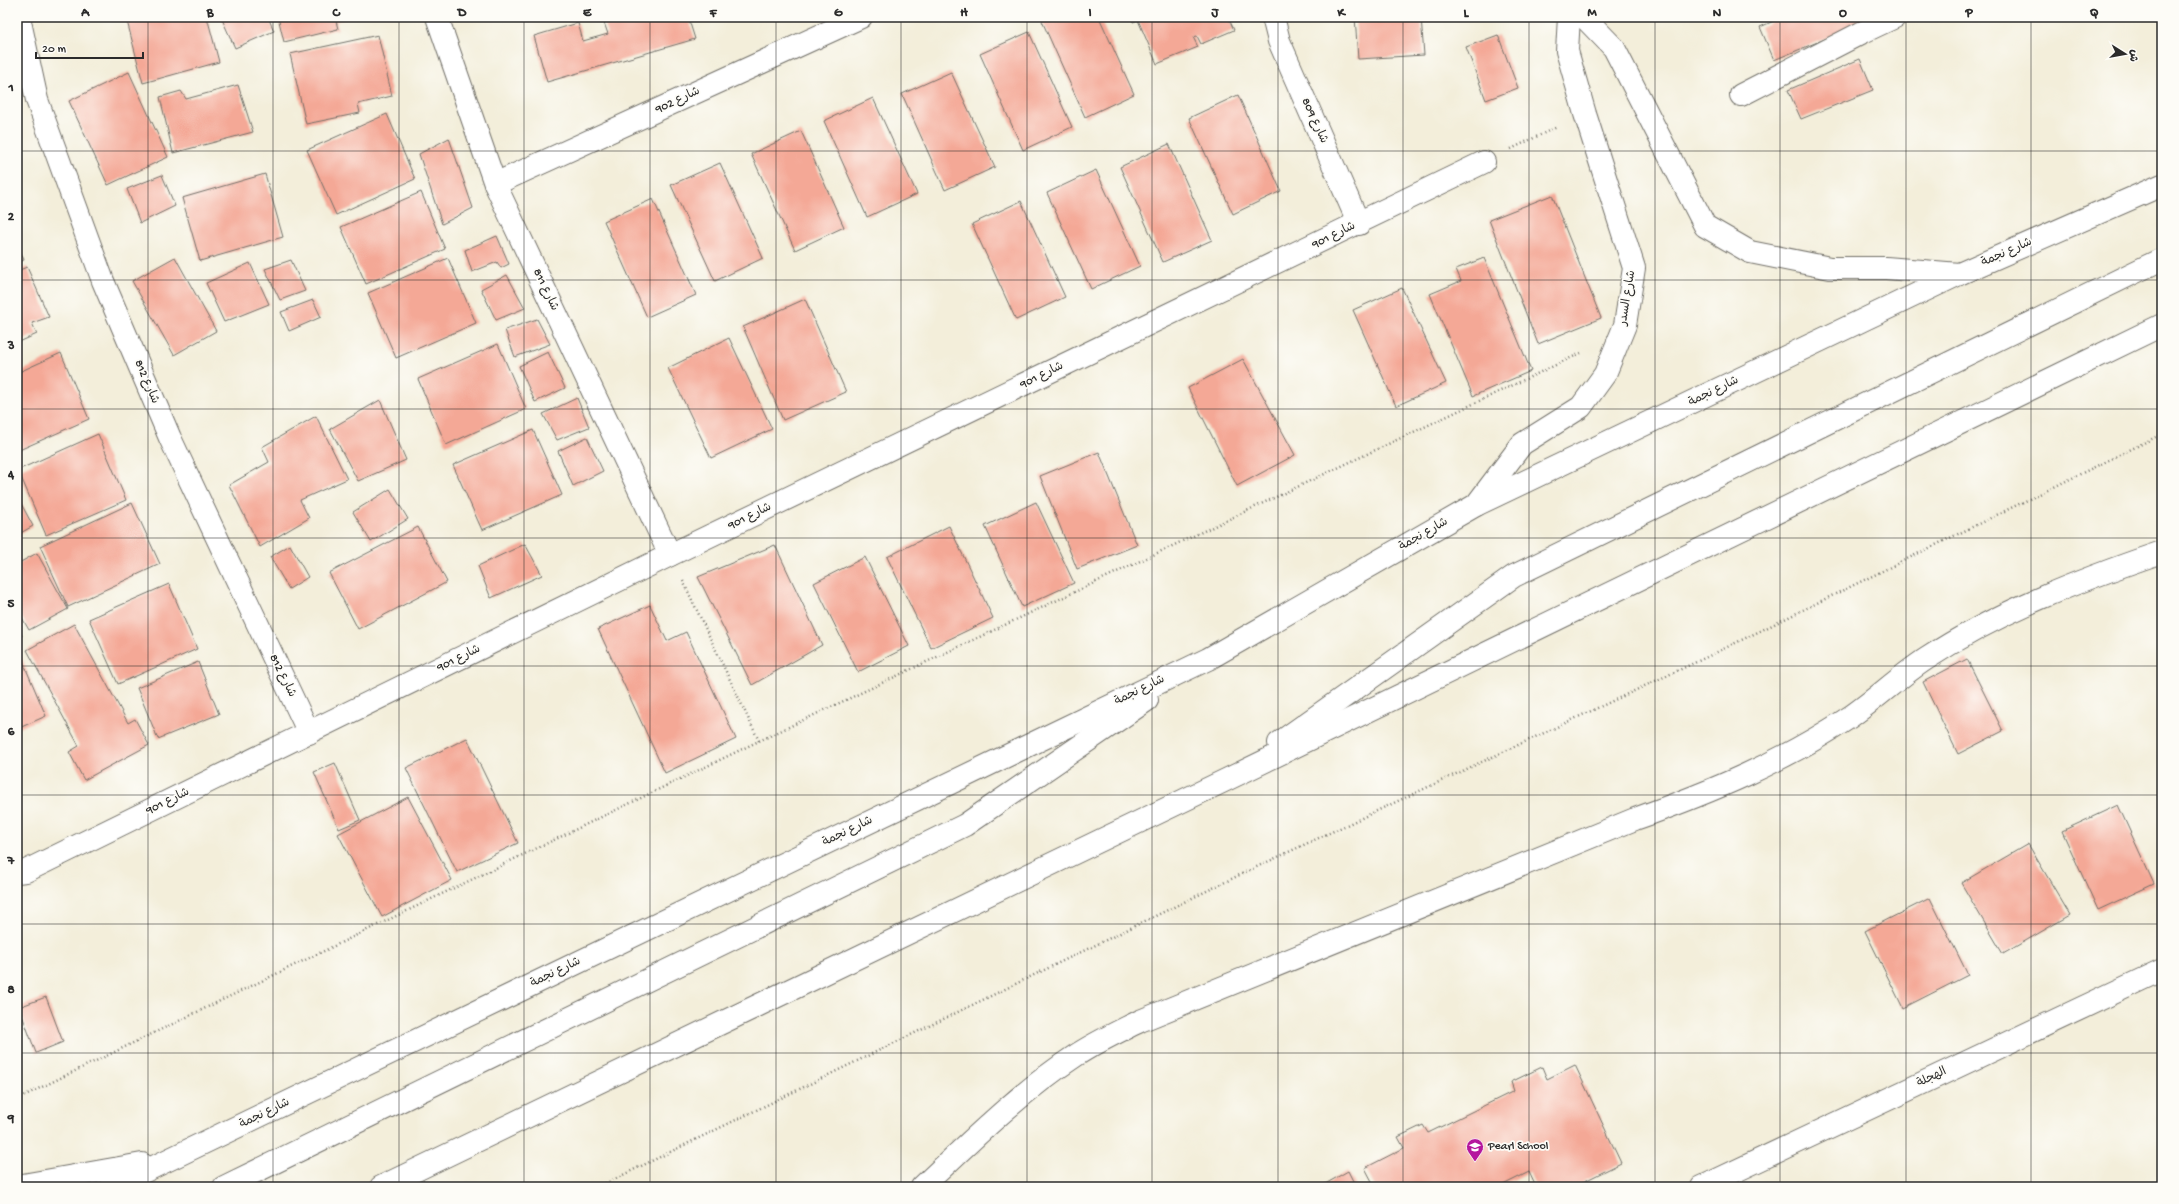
<svg xmlns="http://www.w3.org/2000/svg" width="2179" height="1204" viewBox="0 0 2179 1204" font-family="'Gochi Hand','Playpen Sans Arabic',sans-serif">
<style>
.building{fill:#f4a896}
.lines{fill:none;stroke-linecap:round;stroke-linejoin:round}
.minor-casing{stroke:#716f68;stroke-width:24}
.major-casing{stroke:#716f68;stroke-width:24}
.path{stroke:#716f68;stroke-width:2.5;stroke-dasharray:1 3;stroke-linecap:butt}
.minor{stroke:#fff;stroke-width:22}
.major{stroke:#fff;stroke-width:22}
.grid{fill:none;stroke:#2b2b2b;stroke-width:1;stroke-opacity:0.55}
.labels{text-anchor:middle;dominant-baseline:central;stroke-width:3.5;stroke-linejoin:round;paint-order:stroke}
.street-label{font-size:12px;fill:#2b2b2b;stroke:#fdfcf7}
.poi-label{font-size:12px;fill:#2b2b2b;stroke:#fdfcf7;text-anchor:start}
.neatline{fill:none;stroke:#2b2b2b;stroke-width:1.5}
.grid-label{font-size:13px;text-anchor:middle;font-weight:bold;fill:#2b2b2b}
</style>
<rect width="100%" height="100%" fill="#fdfcf7"/>
<filter id="ink" filterUnits="userSpaceOnUse"><feTurbulence type="fractalNoise" baseFrequency=".025" numOctaves="2"/><feDisplacementMap in="SourceGraphic" scale="8" xChannelSelector="R" yChannelSelector="G"/><feConvolveMatrix kernelMatrix="1 2 1 2 8 2 1 2 1" color-interpolation-filters="sRGB"/></filter>
<filter id="wash" filterUnits="userSpaceOnUse"><feTurbulence type="fractalNoise" baseFrequency=".012" numOctaves="4" result="noise"/><feDisplacementMap in="SourceGraphic" scale="16" xChannelSelector="R" yChannelSelector="G"/><feGaussianBlur stdDeviation="0.9" result="paint"/><feColorMatrix in="noise" values="0 0 0 0 0 0 0 0 0 0 0 0 0 0 0 0 0 1.4 0 .05"/><feComposite in="paint" operator="in"/></filter>
<g filter="url(#wash)">
<rect width="100%" height="100%" fill="#f3eeda"/>
<g id="blocks">
<!-- building -->
<g class="building">
<path d="M126 17H207L219 62 143 83Z"/>
<path d="M221 17H268L274 31 235 48Z"/>
<path d="M278 17H350V18L336 21 338 29 284 42Z"/>
<path d="M602 17H688L695 39 547 82 534 36 578 23 583 41 608 34Z"/>
<path d="M1050 17H1099L1134 94 1085 117 1042 21Z"/>
<path d="M1131 17H1228L1234 30 1201 44 1197 36 1193 37 1198 47 1157 64 1138 20 1133 22Z"/>
<path d="M1355 17H1421L1424 55 1358 59Z"/>
<path d="M1783 17H1878L1774 60 1760 27Z"/>
<path d="M1029 32 1072 127 1023 150 980 54Z"/>
<path d="M378 35 392 96 358 104 360 113 306 124 290 54Z"/>
<path d="M1498 35 1518 88 1486 100 1466 47Z"/>
<path d="M1860 59 1873 90 1801 119 1788 90Z"/>
<path d="M129 72 168 157 108 185 69 101Z"/>
<path d="M951 72 995 167 945 190 902 94Z"/>
<path d="M238 85 253 132 173 153 160 97 181 91 186 99Z"/>
<path d="M1238 95 1281 191 1233 214 1189 118Z"/>
<path d="M873 98 917 194 867 217 824 121Z"/>
<path d="M387 114 415 179 336 215 307 150Z"/>
<path d="M801 131 844 227 795 250 751 154Z"/>
<path d="M449 138 473 208 442 224 419 154Z"/>
<path d="M1169 144 1212 240 1163 262 1120 167Z"/>
<path d="M720 163 763 258 715 281 671 185Z"/>
<path d="M1096 170 1140 266 1091 289 1047 193Z"/>
<path d="M265 174 283 237 200 261 182 198Z"/>
<path d="M162 175 175 206 140 223 127 189Z"/>
<path d="M421 192 445 249 366 284 341 227Z"/>
<path d="M1552 195 1601 318 1538 344 1489 220Z"/>
<path d="M653 199 696 295 647 317 604 221Z"/>
<path d="M1021 201 1065 297 1016 320 972 224Z"/>
<path d="M497 236 509 264 501 268 497 262 472 272 465 250Z"/>
<path d="M17 243 24 260 17 263Z"/>
<path d="M175 257 216 331 174 355 132 281Z"/>
<path d="M448 258 476 323 396 358 368 293Z"/>
<path d="M1484 258 1531 371 1473 396 1430 294 1461 281 1456 269Z"/>
<path d="M291 260 305 291 280 300 265 269Z"/>
<path d="M250 263 269 304 224 322 206 283Z"/>
<path d="M27 267 49 317 32 323 37 334 17 343V271Z"/>
<path d="M507 275 525 308 496 320 481 289Z"/>
<path d="M1402 288 1446 383 1396 406 1353 310Z"/>
<path d="M805 299 846 392 783 420 743 327Z"/>
<path d="M313 300 321 317 289 331 281 312Z"/>
<path d="M537 319 550 344 515 357 505 330Z"/>
<path d="M729 338 772 429 711 458 668 368Z"/>
<path d="M498 344 526 409 446 445 418 379Z"/>
<path d="M548 352 565 388 535 402 519 366Z"/>
<path d="M61 353 89 419 17 451V373Z"/>
<path d="M1243 359 1295 455 1237 486 1188 388Z"/>
<path d="M577 398 589 427 557 440 543 414Z"/>
<path d="M380 400 406 460 358 481 330 429Z"/>
<path d="M316 416 347 479 300 500 309 518 260 547 229 485 269 462 262 447Z"/>
<path d="M533 430 562 495 482 530 453 465Z"/>
<path d="M98 434 126 500 46 535 18 470Z"/>
<path d="M587 437 603 471 573 486 558 451Z"/>
<path d="M1099 452 1137 545 1077 569 1040 476Z"/>
<path d="M390 489 408 519 371 542 353 512Z"/>
<path d="M17 496 33 526 17 535Z"/>
<path d="M1036 502 1074 583 1022 607 985 526Z"/>
<path d="M132 503 160 564 68 607 40 546Z"/>
<path d="M949 526 993 618 931 648 887 557Z"/>
<path d="M418 527 447 582 358 629 329 573Z"/>
<path d="M525 544 542 575 491 598 478 566Z"/>
<path d="M290 545 308 577 289 589 270 557Z"/>
<path d="M775 545 822 645 752 685 698 577Z"/>
<path d="M37 553 68 609 29 630 17 609V564Z"/>
<path d="M865 557 909 646 858 672 814 583Z"/>
<path d="M169 584 197 649 118 684 89 619Z"/>
<path d="M650 605 667 641 686 632 736 739 665 773 598 629Z"/>
<path d="M17 623 22 636 17 638Z"/>
<path d="M74 624 128 723 135 719 149 745 84 780 69 752 79 746 27 650Z"/>
<path d="M18 650 46 716 17 729V651Z"/>
<path d="M1967 659 2003 731 1958 754 1923 682Z"/>
<path d="M198 662 219 714 158 739 137 688Z"/>
<path d="M467 738 518 843 457 872 406 768Z"/>
<path d="M335 763 360 820 339 829 314 772Z"/>
<path d="M408 797 452 880 382 917 338 834Z"/>
<path d="M2118 805 2154 884 2098 910 2062 831Z"/>
<path d="M2028 844 2070 915 2003 954 1961 883Z"/>
<path d="M1930 898 1968 975 1903 1008 1865 931Z"/>
<path d="M46 997 63 1042 36 1053 19 1007Z"/>
<path d="M1575 1065 1621 1163 1583 1182 1585 1187H1536L1529 1172 1499 1187H1375L1365 1168 1404 1148 1398 1137 1423 1125 1428 1133 1514 1091 1511 1082 1542 1067 1547 1079Z"/>
<path d="M1348 1171 1356 1187H1320Z"/>
</g>
</g>
</g>
<g filter="url(#ink)">
<use href="#blocks" fill-opacity="0" stroke="#716f68" stroke-width="1"/>
<g class="lines">
<!-- minor casing -->
<g class="minor-casing">
<g id="minor">
<path d="M19 17 37 100 103 281 170 438 309 733"/>
<path d="M437 17 495 184 670 555"/>
<path d="M1273 17 1279 41 1359 224"/>
<path d="M1584 17 1614 48 1705 226 1750 252 1830 268H1886L1959 274"/>
<path d="M1741 95 1861 33 1895 17"/>
<path d="M495 184 861 17"/>
<path d="M1476 505 1522 444 1581 407 1605 374 1625 325 1634 268 1585 114 1567 51 1569 17"/>
<path d="M17 872 26 871 670 555 1484 162"/>
<path d="M922 1187C971 1141 1019 1093 1075 1056 1096 1042 1118 1032 1140 1021L1635 819C1711 792 1783 762 1850 717 1876 699 1900 676 1926 659 1999 611 2080 580 2162 552"/>
<path d="M1702 1187 2162 970"/>
</g>
</g>
<!-- major casing -->
<g class="major-casing">
<g id="major">
<path d="M1279 743 1514 576 2162 259"/>
<path d="M17 1186 142 1164"/>
<path d="M112 1187 1208 659 1476 505 1959 274 2162 185"/>
<path d="M224 1187 965 825 1147 700"/>
<path d="M381 1187 1228 779 2162 325"/>
</g>
</g>
<!-- path -->
<g class="path">
<path d="M1511 149 1557 127"/>
<path d="M683 581 759 741"/>
<path d="M17 1099 759 741 1581 353"/>
<path d="M598 1187 1250 870 1709 656 2162 434"/>
</g>
<!-- minor -->
<use href="#minor" class="minor"/>
<!-- major -->
<use href="#major" class="major"/>
</g>
</g>
<!-- grid -->
<path class="grid" d="M148 17V1187M273 17V1187M399 17V1187M524 17V1187M650 17V1187M776 17V1187M901 17V1187M1027 17V1187M1152 17V1187M1278 17V1187M1403 17V1187M1529 17V1187M1655 17V1187M1780 17V1187M1906 17V1187M2031 17V1187M17 151H2162M17 280H2162M17 409H2162M17 538H2162M17 666H2162M17 795H2162M17 924H2162M17 1053H2162"/>
<!-- icons -->
<defs>
<g id="school-pin" transform="scale(0.9)"><path d="M0 17L-7.5 6A9.5 9.5 0 1 1 7.5 6Z" fill="#b5179e" stroke="#fdfcf7"/><path d="M0-5L7-2L0 1L-7-2ZM-4 1L0 2.5L4 1V4Q0 6-4 4Z" fill="#fff"/></g>
</defs>
<g fill-rule="evenodd">
<use href="#school-pin" x="1475" y="1147"/>
</g>
<g class="labels">
<!-- street labels -->
<g class="street-label">
<text transform="translate(678 101) rotate(-25)">شارع 902</text>
<text transform="translate(1314 121) rotate(66)">شارع 809</text>
<text transform="translate(1334 236) rotate(-26)">شارع 901</text>
<text transform="translate(2007 253) rotate(-24)">شارع نجمة</text>
<text transform="translate(545 290) rotate(65)">شارع 811</text>
<text transform="translate(1628 298) rotate(-81)">شارع السدر</text>
<text transform="translate(1042 376) rotate(-26)">شارع 901</text>
<text transform="translate(146 382) rotate(67)">شارع 812</text>
<text transform="translate(1714 392) rotate(-26)">شارع نجمة</text>
<text transform="translate(750 517) rotate(-26)">شارع 901</text>
<text transform="translate(1424 535) rotate(-30)">شارع نجمة</text>
<text transform="translate(459 659) rotate(-26)">شارع 901</text>
<text transform="translate(282 676) rotate(64)">شارع 812</text>
<text transform="translate(1140 691) rotate(-26)">شارع نجمة</text>
<text transform="translate(168 802) rotate(-26)">شارع 901</text>
<text transform="translate(848 832) rotate(-26)">شارع نجمة</text>
<text transform="translate(556 973) rotate(-26)">شارع نجمة</text>
<text transform="translate(1932 1078) rotate(-25)">الهجلة</text>
<text transform="translate(265 1114) rotate(-26)">شارع نجمة</text>
</g>
<!-- poi labels -->
<g class="poi-label">
<text x="1488" y="1147">Pearl School</text>
</g>
</g>
<!-- margin -->
<rect width="2179" height="1204" fill="none" stroke="#fdfcf7" stroke-width="44"/>
<!-- north arrow -->
<g transform="translate(2125 54) rotate(101)" stroke="#fdfcf7" stroke-width="3" paint-order="stroke">
<path d="M0-3L7 15L0 10L-7 15Z" fill="#2b2b2b"/>
<text y="-6" font-size="11" font-weight="bold" text-anchor="middle" fill="#2b2b2b">ش</text>
</g>
<!-- scale -->
<path d="M36 52v6h107v-6" fill="none" stroke="#2b2b2b" stroke-width="2"/>
<text x="42" y="52" font-size="12" fill="#2b2b2b" stroke="#fdfcf7" stroke-width="3" paint-order="stroke">20 m</text>
<rect x="22" y="22" width="2135" height="1160" class="neatline"/>
<g class="grid-label">
<text x="85" y="16">A</text>
<text x="210" y="16">B</text>
<text x="336" y="16">C</text>
<text x="462" y="16">D</text>
<text x="587" y="16">E</text>
<text x="713" y="16">F</text>
<text x="838" y="16">G</text>
<text x="964" y="16">H</text>
<text x="1090" y="16">I</text>
<text x="1215" y="16">J</text>
<text x="1341" y="16">K</text>
<text x="1466" y="16">L</text>
<text x="1592" y="16">M</text>
<text x="1717" y="16">N</text>
<text x="1843" y="16">O</text>
<text x="1969" y="16">P</text>
<text x="2094" y="16">Q</text>
<text x="11" y="91">1</text>
<text x="11" y="220">2</text>
<text x="11" y="349">3</text>
<text x="11" y="478">4</text>
<text x="11" y="607">5</text>
<text x="11" y="735">6</text>
<text x="11" y="864">7</text>
<text x="11" y="993">8</text>
<text x="11" y="1122">9</text>
</g>
</svg>
